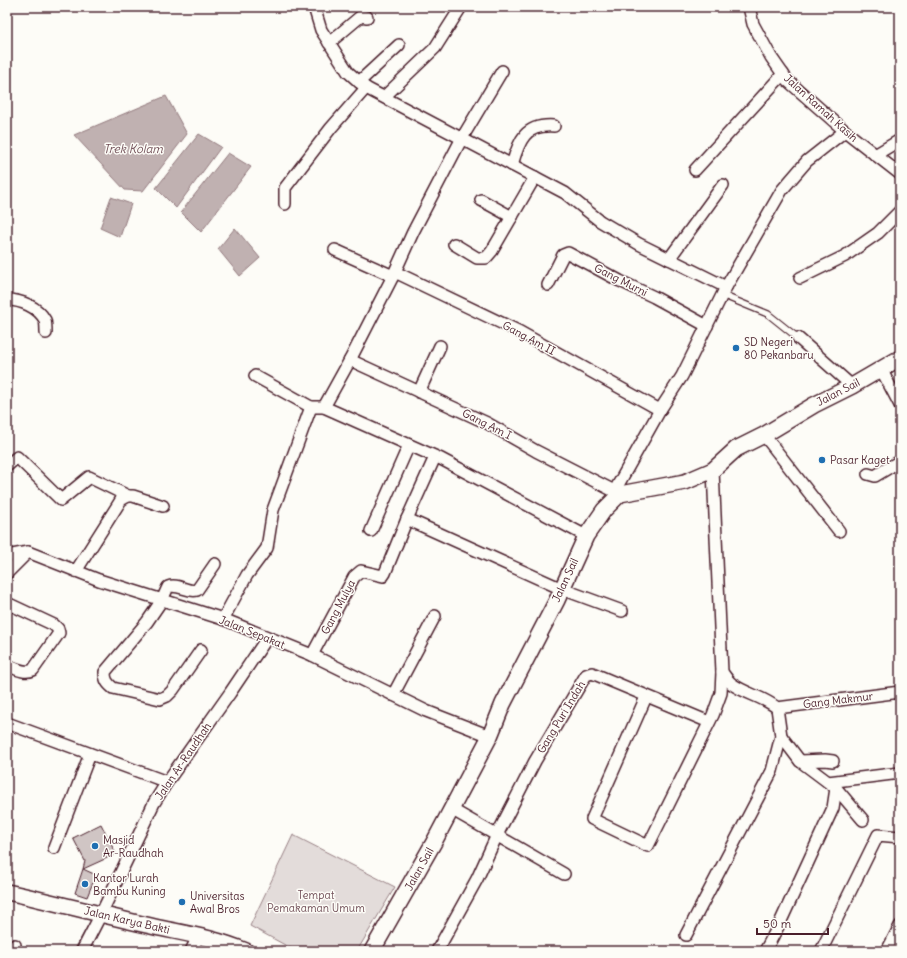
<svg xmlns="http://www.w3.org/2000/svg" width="907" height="958" viewBox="0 0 907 958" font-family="Delius,sans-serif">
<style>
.green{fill:#e3dcda;stroke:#967e82}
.water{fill:#c0b1b1;stroke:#91777b}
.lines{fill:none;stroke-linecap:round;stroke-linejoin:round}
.stream{stroke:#91777b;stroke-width:3}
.building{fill:#d0c5c4;stroke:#4a1f2b}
.lane-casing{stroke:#4a1f2b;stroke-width:8}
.street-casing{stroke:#4a1f2b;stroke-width:14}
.secondary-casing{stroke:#4a1f2b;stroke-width:18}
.lane{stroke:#fdfcf7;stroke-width:5.5}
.street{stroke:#fdfcf7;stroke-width:11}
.secondary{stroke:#fdfcf7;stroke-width:15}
.poi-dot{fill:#1f6fb2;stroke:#fdfcf7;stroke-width:1.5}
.labels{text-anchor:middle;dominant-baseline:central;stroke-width:3;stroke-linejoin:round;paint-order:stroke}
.street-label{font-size:11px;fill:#4a1f2b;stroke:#fdfcf7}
.poi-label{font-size:11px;fill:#4a1f2b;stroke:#fdfcf7;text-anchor:start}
.park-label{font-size:11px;fill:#704e57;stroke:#fdfcf7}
.water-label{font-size:12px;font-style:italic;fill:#73525a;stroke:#fdfcf7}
</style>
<rect width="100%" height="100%" fill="#fdfcf7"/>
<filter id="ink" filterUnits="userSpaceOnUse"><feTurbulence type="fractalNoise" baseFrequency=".025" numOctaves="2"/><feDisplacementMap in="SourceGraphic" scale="8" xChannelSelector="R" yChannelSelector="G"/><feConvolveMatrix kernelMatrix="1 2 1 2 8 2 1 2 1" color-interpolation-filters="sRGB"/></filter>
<g filter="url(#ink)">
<!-- green -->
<path class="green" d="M293 835 395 887 357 951H296L250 926Z"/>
<!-- water -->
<g class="water">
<path d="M166 96 187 134 143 191 125 190 74 135Z"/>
<path d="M199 134 221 147 176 208 156 188Z"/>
<path d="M228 153 251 167 201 232 181 212Z"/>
<path d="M111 197 131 204 120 237 100 228Z"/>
<path d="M235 228 260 258 240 276 218 249Z"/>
</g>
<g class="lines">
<!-- stream -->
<path class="stream" d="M75 951 90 924"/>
</g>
<!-- building -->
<g class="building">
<path d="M101 824 116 854 83 869 85 861 73 838Z"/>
<path d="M83 869 96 875 87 897 75 893Z"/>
</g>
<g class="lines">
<!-- lane casing -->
<g class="lane-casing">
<path id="lane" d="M722 295 768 314 798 338"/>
</g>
<!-- street casing -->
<g class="street-casing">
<g id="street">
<path d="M314 7 321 30 348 72 366 88 565 193 600 221 639 244 726 287"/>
<path d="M749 7 753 24 771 57 787 80 845 131 900 174"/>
<path d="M329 43 361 16 367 17"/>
<path d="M359 82 399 45"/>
<path d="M384 97 435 48 461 7"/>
<path d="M875 155 900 140"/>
<path d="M512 165C519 140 525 124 554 126"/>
<path d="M695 170 783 74"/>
<path d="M481 200 512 217"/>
<path d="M285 204V188L331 128 366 88"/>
<path d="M454 244 477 258H486L492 251 535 177"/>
<path d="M335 250 393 276"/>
<path d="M669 259 723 185"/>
<path d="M395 272 520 332 660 410"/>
<path d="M800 278 845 256 878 233 900 211"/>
<path d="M548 285 563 255 568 253 620 281 654 297 707 326"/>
<path d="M7 300C21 300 38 307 45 320 46 324 46 329 46 333"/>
<path d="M798 338 852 386"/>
<path d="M350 360 487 423 536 451 620 494"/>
<path d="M881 369 900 405"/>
<path d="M255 376 311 407H324L441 459 586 536"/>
<path d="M419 392 440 346"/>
<path d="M324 407 350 360 393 276 413 232 462 138 502 71"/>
<path d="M764 435 839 531"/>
<path d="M7 466 17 457 61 500 89 477 128 496"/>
<path d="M868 474 875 476 900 461"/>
<path d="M614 492 660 410 682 376 726 287 782 190 807 161 845 131"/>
<path d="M407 519 562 589 622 611"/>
<path d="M371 531 409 445"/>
<path d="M7 556 28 552 99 580 223 619 312 655 426 711 490 736"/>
<path d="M76 571 121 500 128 496H133L163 506"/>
<path d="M7 573 28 552"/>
<path d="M7 603 54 625 58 629 59 633 33 670C24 674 15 668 7 665"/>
<path d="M223 619 247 575 267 548 273 510 311 407"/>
<path d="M201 650 173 690 167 696 160 699 113 688C107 683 105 680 105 672L147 622 162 600 168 587C178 583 188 593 197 590L215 564"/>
<path d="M312 655 354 577 361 571 383 576 385 573 407 519 435 457"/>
<path d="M393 695 435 616"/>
<path d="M646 697 592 819 648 846 713 715 721 693 722 672"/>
<path d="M777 708 900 692"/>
<path d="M7 723 167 782"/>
<path d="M800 761 825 760 833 761"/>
<path d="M828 782 900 773"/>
<path d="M836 788 863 820"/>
<path d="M451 809 564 874"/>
<path d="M54 848 90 754"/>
<path d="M686 935 772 771 781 736 777 708C764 697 746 694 732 684 728 681 725 676 722 672L713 470"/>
<path d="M12 951 15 945"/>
<path d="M82 951 101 914 154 803 167 782 230 693 267 638"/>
<path d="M191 951 199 935"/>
<path d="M437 951 477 879 497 835 535 761 586 675 592 673 709 722"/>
<path d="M765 951 780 923 833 808 836 788 800 761 781 736"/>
<path d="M821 951 878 835 900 837"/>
<path d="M887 951 900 926"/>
</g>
</g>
<!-- secondary casing -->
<g class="secondary-casing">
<g id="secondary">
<path d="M7 892C57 903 106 916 155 927 188 934 215 938 246 951"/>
<path d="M372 951 434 842 490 736 503 704 557 600 586 536 604 510 620 494 685 482 713 470 736 449 764 435 814 405 852 386 900 358"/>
</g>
</g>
<!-- lane -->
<use href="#lane" class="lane"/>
<!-- street -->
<use href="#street" class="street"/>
<!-- secondary -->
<use href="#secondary" class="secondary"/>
</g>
</g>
<!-- markers -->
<g class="poi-dot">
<circle cx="736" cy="348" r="4"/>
<circle cx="822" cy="460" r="4"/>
<circle cx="95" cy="846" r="4"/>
<circle cx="85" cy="884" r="4"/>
<circle cx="182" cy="902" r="4"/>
</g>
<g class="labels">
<!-- street labels -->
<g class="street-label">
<text transform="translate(821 108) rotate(42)">Jalan Ramah Kasih</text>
<text transform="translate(621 280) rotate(27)">Gang Murni</text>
<text transform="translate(529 338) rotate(28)">Gang Am II</text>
<text transform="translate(838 392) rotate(-27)">Jalan Sail</text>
<text transform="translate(487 424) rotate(27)">Gang Am I</text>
<text transform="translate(565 580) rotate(-65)">Jalan Sail</text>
<text transform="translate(338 607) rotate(-62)">Gang Mulya</text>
<text transform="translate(252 632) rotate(22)">Jalan Sepakat</text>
<text transform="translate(838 700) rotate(-7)">Gang Makmur</text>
<text transform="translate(561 717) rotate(-59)">Gang Puri Indah</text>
<text transform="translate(183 761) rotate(-56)">Jalan Ar-Raudhah</text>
<text transform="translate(419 869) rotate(-61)">Jalan Sail</text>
<text transform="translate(127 920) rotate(13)">Jalan Karya Bakti</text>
</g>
<!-- poi labels -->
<g class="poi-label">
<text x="744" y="342">SD Negeri<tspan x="744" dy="13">80 Pekanbaru</tspan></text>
<text x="830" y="460">Pasar Kaget</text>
<text x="103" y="840">Masjid<tspan x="103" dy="13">Ar-Raudhah</tspan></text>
<text x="93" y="878">Kantor Lurah<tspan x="93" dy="13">Bambu Kuning</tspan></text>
<text x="190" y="896">Universitas<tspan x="190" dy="13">Awal Bros</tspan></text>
</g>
<!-- park labels -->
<g class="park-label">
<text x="316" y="895">Tempat<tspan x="316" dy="13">Pemakaman Umum</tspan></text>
</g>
<!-- water labels -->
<g class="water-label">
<text x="133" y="148">Trek Kolam</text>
</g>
</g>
<!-- margin -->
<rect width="907" height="958" fill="none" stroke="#fdfcf7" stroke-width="24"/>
<rect x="12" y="12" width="883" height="934" fill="none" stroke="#4a1f2b" stroke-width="1.5" filter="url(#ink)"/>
<!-- scale -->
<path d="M757 928v6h71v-6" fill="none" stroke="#4a1f2b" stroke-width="2"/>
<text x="763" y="928" font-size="12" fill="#4a1f2b" stroke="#fdfcf7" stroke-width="3" paint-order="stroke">50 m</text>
</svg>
